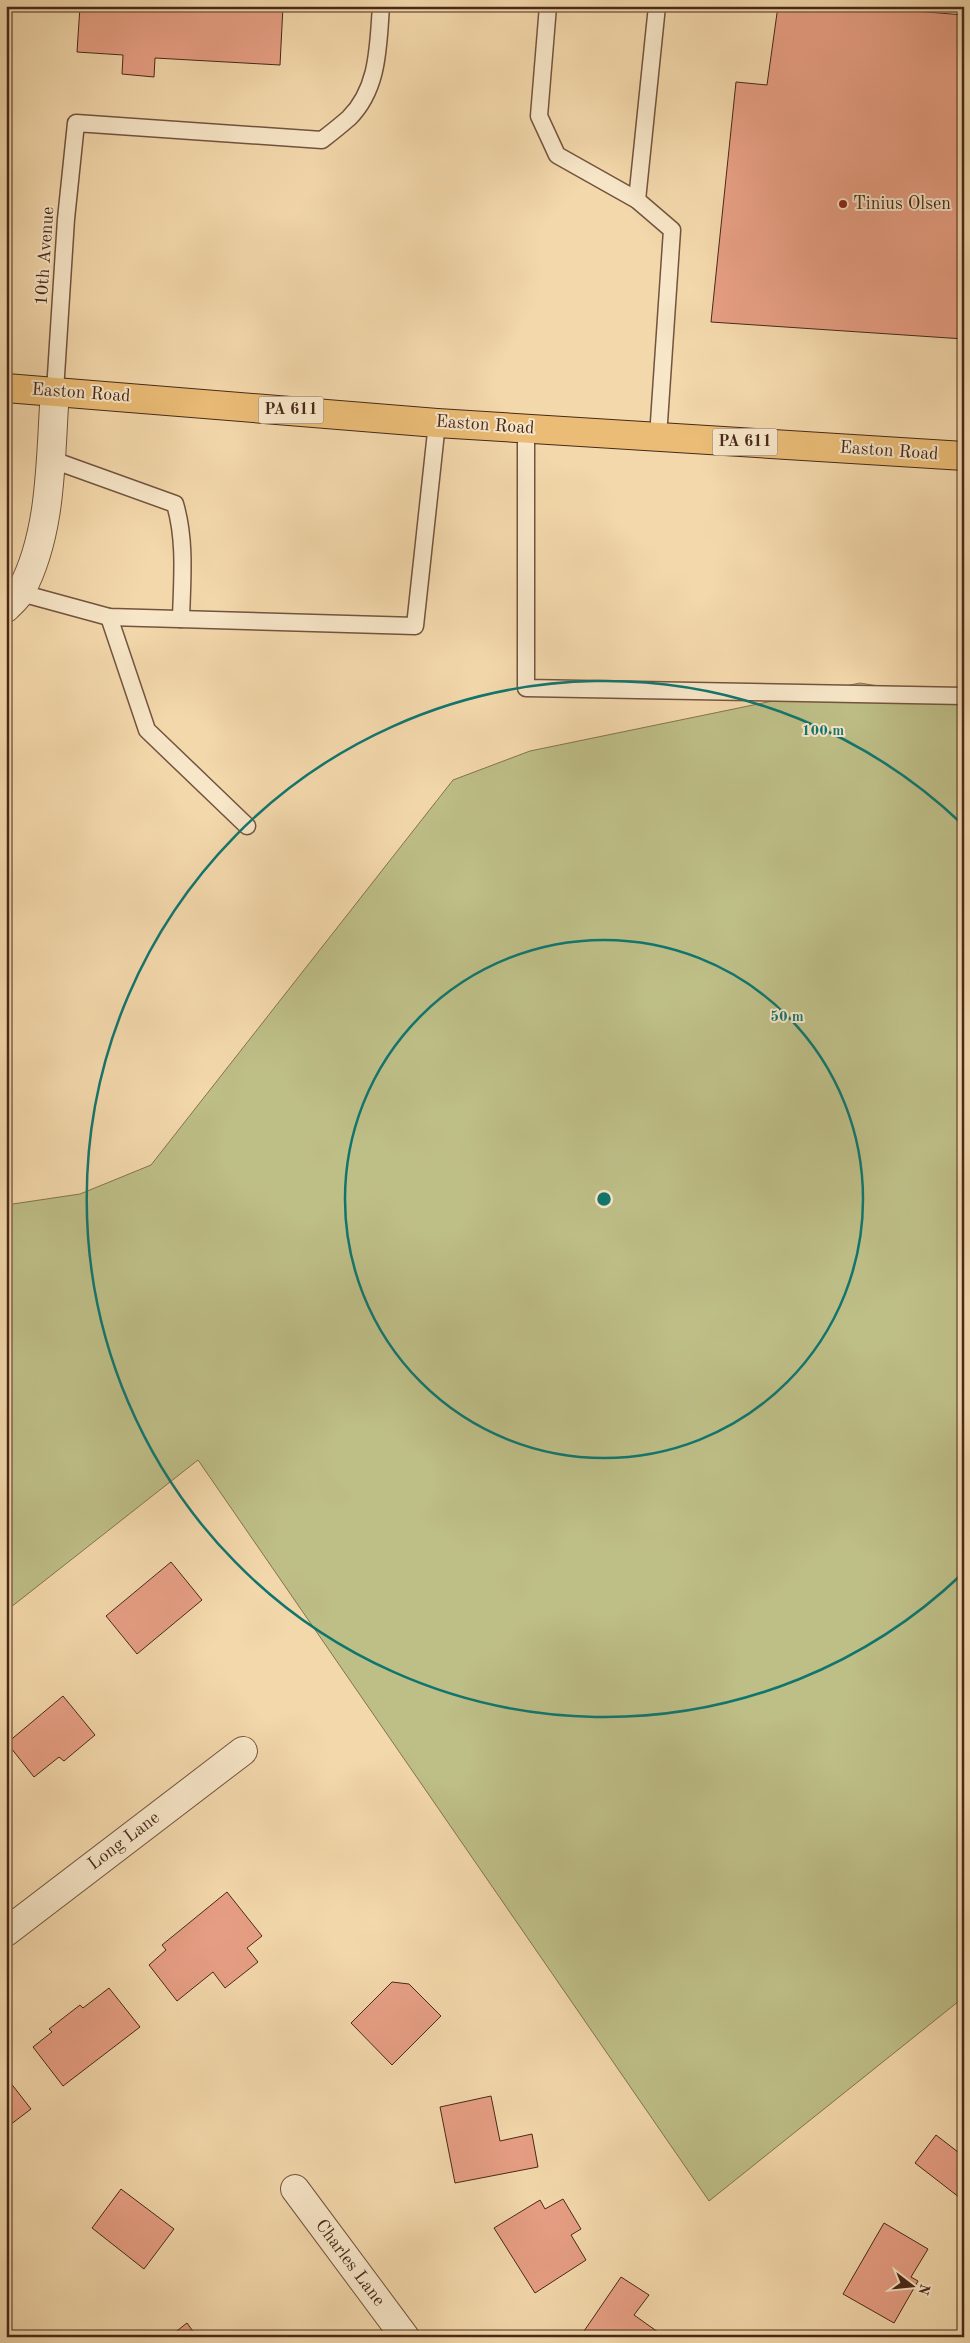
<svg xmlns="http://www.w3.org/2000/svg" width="970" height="2343" viewBox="0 0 970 2343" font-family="'Old Standard TT',serif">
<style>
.green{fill:#bebe87;stroke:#837350}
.building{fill:#e79f84;stroke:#48281a}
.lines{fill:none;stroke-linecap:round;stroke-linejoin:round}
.lane-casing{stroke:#73543e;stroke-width:19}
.street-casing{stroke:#73543e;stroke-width:30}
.highway-casing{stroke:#48281a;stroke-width:30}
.lane{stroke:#f7e6c8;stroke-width:16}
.street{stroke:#f7e6c8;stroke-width:28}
.highway{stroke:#eabc76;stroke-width:28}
.ring{fill:none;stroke:#0f766e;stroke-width:2.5}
.poi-dot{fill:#8f2418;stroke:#f7e6c8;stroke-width:2}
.labels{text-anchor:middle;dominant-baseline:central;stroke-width:4;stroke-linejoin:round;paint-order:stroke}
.shield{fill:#f7e6c8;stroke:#7c614e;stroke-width:1}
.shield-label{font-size:16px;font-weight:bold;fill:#48281a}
.poi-label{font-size:18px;fill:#48281a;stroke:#f7e6c8;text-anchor:start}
.street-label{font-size:18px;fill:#48281a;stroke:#f7e6c8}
.centre{fill:#0f766e;stroke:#f7e6c8;stroke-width:2.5}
.ring-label{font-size:15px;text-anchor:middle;font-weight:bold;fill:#0f766e;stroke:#f7e6c8;stroke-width:4;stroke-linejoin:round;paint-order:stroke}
</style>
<rect width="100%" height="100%" fill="#f3d8ab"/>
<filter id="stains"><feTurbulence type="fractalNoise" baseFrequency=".004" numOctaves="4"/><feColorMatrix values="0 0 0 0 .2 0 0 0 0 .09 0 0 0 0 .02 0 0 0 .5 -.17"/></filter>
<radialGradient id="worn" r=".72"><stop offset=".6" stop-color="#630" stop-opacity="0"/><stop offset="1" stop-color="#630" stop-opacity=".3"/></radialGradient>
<!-- green -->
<path class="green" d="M860 683 964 700V1997L709 2201 198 1460 6 1611V1205L80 1194 151 1165 453 780 530 751Z"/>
<!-- building -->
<g class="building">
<path d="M80 6H283L280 65 155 58 154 77 122 74 123 55 77 52Z"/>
<path d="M778 6H852L964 15V339L711 322 736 82 767 85Z"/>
<path d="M171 1562 202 1600 137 1654 106 1616Z"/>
<path d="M63 1696 95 1735 64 1761 59 1757 34 1777 7 1743Z"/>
<path d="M227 1892 262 1936 247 1948 258 1962 225 1988 213 1972 177 2001 149 1965 166 1950 162 1945Z"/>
<path d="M392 1982 409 1984 441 2016 392 2065 351 2023Z"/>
<path d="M109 1988 140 2027 63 2086 33 2047 52 2032 49 2029 80 2005 83 2008Z"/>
<path d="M6 2077 31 2109 6 2128Z"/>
<path d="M491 2096 500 2141 532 2134 538 2167 455 2183 440 2107Z"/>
<path d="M936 2135 958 2152 964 2144V2201L915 2163Z"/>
<path d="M121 2189 174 2229 144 2269 92 2228Z"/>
<path d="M563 2199 581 2229 571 2235 586 2260 535 2293 494 2228 540 2200 545 2209Z"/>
<path d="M884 2223 928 2249 911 2277 918 2281 894 2323 843 2294Z"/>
<path d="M621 2277 649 2295 634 2315 665 2337H580Z"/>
<path d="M187 2323 197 2337H169Z"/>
</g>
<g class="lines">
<!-- lane casing -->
<g class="lane-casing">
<g id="lane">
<path d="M548 6 539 116 557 155 637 200 672 230 658 437"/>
<path d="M637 200 657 6"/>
<path d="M55 391 66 219 76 123 322 140C331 133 340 126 349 118 379 88 378 46 381 6"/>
<path d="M526 428V688L964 696"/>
<path d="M50 459 175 504C186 541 182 581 181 619"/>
<path d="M21 593 109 617 415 626 437 423"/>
<path d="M109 617 147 730 247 826"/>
</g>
</g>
<!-- street casing -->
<g class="street-casing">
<g id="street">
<path d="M6 608C11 603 18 597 21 591 53 531 50 457 55 391"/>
<path d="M6 1932 243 1751"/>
<path d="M295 2189 405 2337"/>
</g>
</g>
<!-- highway casing -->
<g class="highway-casing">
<path id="highway" d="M6 388 437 423 964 456"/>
</g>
<!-- lane -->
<use href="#lane" class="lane"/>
<!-- street -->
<use href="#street" class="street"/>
<!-- highway -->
<use href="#highway" class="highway"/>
</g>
<!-- distance rings -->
<g class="ring">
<circle cx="604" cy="1199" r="259"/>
<path d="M961 1575A518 518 0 1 1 961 823"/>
</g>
<!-- markers -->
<circle class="poi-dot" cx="843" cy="204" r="5"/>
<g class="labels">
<!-- shield labels -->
<g class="shield">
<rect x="258.5" y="396.5" width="65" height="27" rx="4"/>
<rect x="712.5" y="428.5" width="65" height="27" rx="4"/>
</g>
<g class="shield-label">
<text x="291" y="410">PA 611</text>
<text x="745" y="442">PA 611</text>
</g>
<!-- poi labels -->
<g class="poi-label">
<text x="853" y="204">Tinius Olsen</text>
</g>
<!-- street labels -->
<g class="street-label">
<text transform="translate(45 256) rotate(-86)">10th Avenue</text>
<text transform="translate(81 393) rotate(4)">Easton Road</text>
<text transform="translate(485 425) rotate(4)">Easton Road</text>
<text transform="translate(889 451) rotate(4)">Easton Road</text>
<text transform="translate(124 1841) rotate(-37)">Long Lane</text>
<text transform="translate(350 2263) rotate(53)">Charles Lane</text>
</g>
</g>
<circle cx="604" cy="1199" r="8" class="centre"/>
<g class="ring-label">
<text x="823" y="735">100 m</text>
<text x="787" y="1021">50 m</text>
</g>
<!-- margin -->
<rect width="970" height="2343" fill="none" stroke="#f3d8ab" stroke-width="25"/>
<rect x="8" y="8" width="955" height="2328" fill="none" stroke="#48281a" stroke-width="2.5"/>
<rect x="12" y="12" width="945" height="2318" fill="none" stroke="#48281a"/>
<!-- north arrow -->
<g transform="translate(912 2286) rotate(106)" stroke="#f7e6c8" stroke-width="4" paint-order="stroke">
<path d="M0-4L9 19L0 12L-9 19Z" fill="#48281a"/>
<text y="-8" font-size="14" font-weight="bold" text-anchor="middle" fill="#48281a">N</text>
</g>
<rect width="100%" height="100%" filter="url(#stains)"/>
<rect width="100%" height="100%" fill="url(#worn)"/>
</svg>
